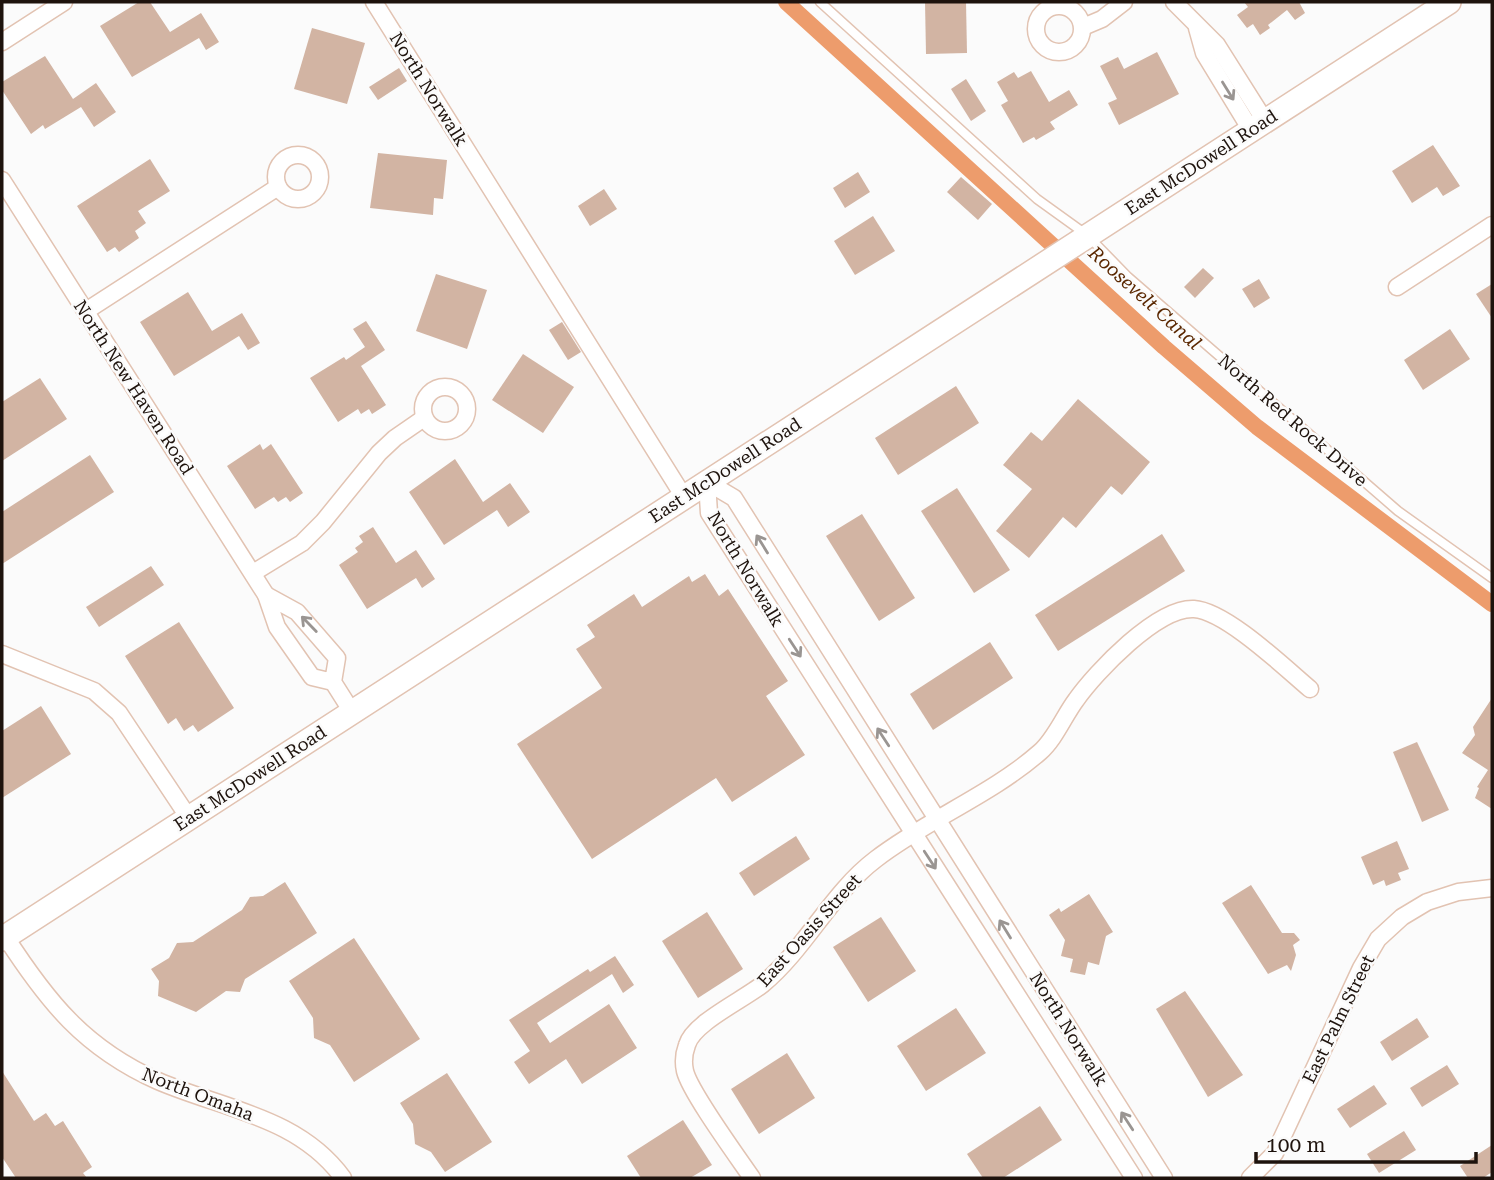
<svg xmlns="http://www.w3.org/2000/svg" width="1494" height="1180" viewBox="0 0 1494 1180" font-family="'Roboto Serif',serif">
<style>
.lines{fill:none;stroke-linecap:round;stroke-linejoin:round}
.canal{stroke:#ed9c6c;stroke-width:16}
.building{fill:#d2b4a3}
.lane-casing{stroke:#e2c3b2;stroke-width:11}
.street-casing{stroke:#e2c3b2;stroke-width:19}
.secondary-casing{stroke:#e2c3b2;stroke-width:26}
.lane{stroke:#fff;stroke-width:8}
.street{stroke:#fff;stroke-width:16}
.secondary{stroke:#fff;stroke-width:23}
.oneway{stroke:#9a9592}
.labels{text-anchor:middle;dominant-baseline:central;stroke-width:5;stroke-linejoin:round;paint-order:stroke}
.street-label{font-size:18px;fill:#1e130d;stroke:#fbfbfb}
.water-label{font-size:19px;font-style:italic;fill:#5a2701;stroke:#fbfbfb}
</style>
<rect width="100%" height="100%" fill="#fbfbfb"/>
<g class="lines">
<!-- canal -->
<path class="canal" d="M786 2 1164 347 1257 427 1492 604"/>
</g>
<!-- building -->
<g class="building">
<path d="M139 2H150L170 32 201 13 219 42 206 50 199 38 132 77 100 26Z"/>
<path d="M925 2H966L967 53 926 54Z"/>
<path d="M1244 2H1299L1305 13 1295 20 1287 10 1268 25 1270 28 1260 35 1253 24 1247 28 1237 15 1248 7Z"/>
<path d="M312 28 365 43 347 104 294 89Z"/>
<path d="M1157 52 1179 94 1119 125 1108 103 1117 99 1100 66 1118 57 1124 69Z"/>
<path d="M45 56 73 99 96 83 116 112 94 127 81 107 45 129 43 125 31 134 2 90V82Z"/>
<path d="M399 68 407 81 378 100 369 87Z"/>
<path d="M1031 71 1049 102 1069 90 1078 105 1050 122 1055 129 1036 140 1034 137 1023 143 1001 105 1008 101 997 82 1014 72 1018 78Z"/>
<path d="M966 79 986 111 971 121 951 89Z"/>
<path d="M1433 145 1460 186 1443 196 1437 187 1412 203 1392 171Z"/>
<path d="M378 153 447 160 443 199 434 198 433 215 370 208Z"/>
<path d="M150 159 170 191 138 211 146 223 135 231 139 238 119 252 115 247 107 252 77 206Z"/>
<path d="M858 172 870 192 845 208 833 188Z"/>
<path d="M961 177 992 204 978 220 947 192Z"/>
<path d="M604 189 617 209 590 226 578 206Z"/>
<path d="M873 216 895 251 855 275 834 241Z"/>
<path d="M1203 268 1214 278 1195 298 1184 287Z"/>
<path d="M436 274 487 290 467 349 416 331Z"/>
<path d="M1259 279 1270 298 1254 308 1242 289Z"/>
<path d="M1492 284V318L1476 294Z"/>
<path d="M188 292 212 331 242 313 260 343 248 350 239 336 174 376 140 322Z"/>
<path d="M366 321 385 350 361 366 386 405 372 414 369 409 361 414 358 409 338 422 310 378 344 357 346 360 365 347 353 329Z"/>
<path d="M562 322 581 352 568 360 549 330Z"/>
<path d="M1450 329 1470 359 1423 390 1404 360Z"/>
<path d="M523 354 574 387 543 433 492 400Z"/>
<path d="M40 378 67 419 2 461V402Z"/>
<path d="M956 386 979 423 898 475 875 438Z"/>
<path d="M1078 399 1150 462 1122 495 1111 486 1076 528 1063 517 1029 558 996 531 1032 489 1003 465 1031 432 1042 441Z"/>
<path d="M260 444 263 450 271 444 303 493 290 502 286 497 278 502 274 497 255 509 227 466Z"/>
<path d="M90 455 114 492 2 564V512Z"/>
<path d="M455 459 483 502 510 483 530 512 508 527 497 510 444 545 409 492Z"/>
<path d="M957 488 1010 570 974 593 921 511Z"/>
<path d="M862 514 915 598 879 621 826 536Z"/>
<path d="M373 527 396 563 416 550 435 579 422 588 416 578 367 609 339 565 358 552 355 548 363 542 359 536Z"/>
<path d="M1162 534 1185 571 1058 651 1035 615Z"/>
<path d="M151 566 164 585 99 627 86 607Z"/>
<path d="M705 574 719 596 728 589 788 681 766 696 805 755 732 802 716 778 592 859 517 744 602 688 576 649 595 637 587 625 634 594 642 607 689 576 692 582Z"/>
<path d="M179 622 234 708 198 732 193 725 184 731 176 718 168 724 125 656Z"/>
<path d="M990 642 1013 678 933 730 910 694Z"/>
<path d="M1492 698V809L1475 798 1479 788 1477 787 1488 770 1462 753 1475 735 1473 727Z"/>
<path d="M41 706 71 754 2 798V731Z"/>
<path d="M1417 742 1449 810 1422 822 1393 752Z"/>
<path d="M796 836 810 859 754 896 739 873Z"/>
<path d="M1397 841 1409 869 1398 873 1401 880 1386 886 1384 880 1373 885 1361 857Z"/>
<path d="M285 882 317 933 245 979 240 992 226 991 196 1012 158 996 159 981 151 969 169 958 177 943 193 942 242 910 250 897 263 896Z"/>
<path d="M1251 885 1282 933H1294L1300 940 1293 945 1296 955 1291 971 1287 965 1268 974 1222 903Z"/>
<path d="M1089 894 1113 932 1106 936 1099 965 1088 962 1085 975 1070 972 1073 959 1061 956 1065 940 1049 915 1059 908 1061 912Z"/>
<path d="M707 912 743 969 698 998 662 941Z"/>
<path d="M881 917 916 971 868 1002 833 947Z"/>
<path d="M354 938 420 1039 354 1082 330 1045 314 1038 313 1018 289 981Z"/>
<path d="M615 956 634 985 623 993 612 974 537 1023 550 1043 609 1004 637 1048 582 1084 566 1059 529 1084 514 1062 530 1051 509 1020 588 969 590 972Z"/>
<path d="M1185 991 1243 1075 1208 1097 1156 1009Z"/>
<path d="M956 1008 986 1053 926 1091 897 1046Z"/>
<path d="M1417 1018 1429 1037 1392 1061 1380 1042Z"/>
<path d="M787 1053 815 1098 759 1134 731 1089Z"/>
<path d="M1447 1065 1459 1084 1422 1107 1410 1088Z"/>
<path d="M2 1071 34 1121 46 1113 55 1126 63 1121 92 1167 83 1173 87 1178H16L2 1157Z"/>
<path d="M447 1073 492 1142 445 1172 431 1152 415 1144 413 1124 400 1103Z"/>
<path d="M1374 1085 1387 1104 1350 1128 1337 1109Z"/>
<path d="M1040 1106 1062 1140 1003 1178H983L967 1154Z"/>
<path d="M683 1120 712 1165 690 1178H641L627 1156Z"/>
<path d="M1404 1131 1416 1150 1379 1173 1367 1154Z"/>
<path d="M1492 1145V1172L1483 1178H1468L1460 1166Z"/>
</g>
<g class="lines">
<!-- lane casing -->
<g class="lane-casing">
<path id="lane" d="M820 2 1037 199 1087 235 1128 277 1398 511 1492 578"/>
</g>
<!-- street casing -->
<g class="street-casing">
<g id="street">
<path d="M374 2 684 497"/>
<path d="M1174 2 1217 45 1265 121"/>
<circle cx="1059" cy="29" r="23"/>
<path d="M1083 27 1102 19 1124 2"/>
<path d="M1197 28 1204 53 1251 130"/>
<path d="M2 42 64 2"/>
<circle cx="298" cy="177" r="22"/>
<path d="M2 180 266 595"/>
<path d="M1397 287 1492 225"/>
<path d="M86 311 278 187"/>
<circle cx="445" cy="409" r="22"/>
<path d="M707 482 734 498 1164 1178"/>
<path d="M707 482 709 513 1134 1178"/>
<path d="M253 573 302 543 323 522 379 453 395 438 424 418"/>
<path d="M2 654 94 691 119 713 189 818"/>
<path d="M333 682 312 677 277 627 266 595 297 612 337 658 333 682 352 712"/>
<path d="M5 936C47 1001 84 1048 158 1081 223 1109 299 1117 343 1178"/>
<path d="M752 1178C737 1156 690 1092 685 1071 683 1062 684 1053 687 1045 693 1023 743 1000 763 984 807 947 831 893 876 859 928 819 991 795 1040 752 1055 739 1064 716 1076 700 1096 672 1157 607 1194 609 1226 611 1285 668 1310 689"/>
<path d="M1250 1178 1275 1153 1361 968 1378 939 1402 917 1427 902 1458 892 1492 888"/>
</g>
</g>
<!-- secondary casing -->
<g class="secondary-casing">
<path id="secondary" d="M2 939 1449 2"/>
</g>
<!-- lane -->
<use href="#lane" class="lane"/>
<!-- street -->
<use href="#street" class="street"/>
<!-- secondary -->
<use href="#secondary" class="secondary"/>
</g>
<!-- one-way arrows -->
<defs><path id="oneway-shaft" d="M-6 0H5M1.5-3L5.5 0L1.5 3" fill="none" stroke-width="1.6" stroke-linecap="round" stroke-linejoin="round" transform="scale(1.75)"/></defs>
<g class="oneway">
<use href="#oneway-shaft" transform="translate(1228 91) rotate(58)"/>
<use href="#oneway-shaft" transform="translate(762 544) rotate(-122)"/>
<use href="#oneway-shaft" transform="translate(309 624) rotate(-134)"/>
<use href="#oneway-shaft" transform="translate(795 648) rotate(57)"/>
<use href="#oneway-shaft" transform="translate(883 737) rotate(-123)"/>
<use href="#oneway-shaft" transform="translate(930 860) rotate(57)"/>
<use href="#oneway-shaft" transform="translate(1005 929) rotate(-122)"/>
<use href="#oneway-shaft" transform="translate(1127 1121) rotate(-123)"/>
</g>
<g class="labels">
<!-- street labels -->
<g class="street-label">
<text transform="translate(429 89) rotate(58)">North Norwalk</text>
<text transform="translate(1201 162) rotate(-33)">East McDowell Road</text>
<text transform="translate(134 387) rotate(57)">North New Haven Road</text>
<text transform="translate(1293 420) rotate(41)">North Red Rock Drive</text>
<text transform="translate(725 470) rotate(-33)">East McDowell Road</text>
<text transform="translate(746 569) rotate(59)">North Norwalk</text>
<text transform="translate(250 778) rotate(-33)">East McDowell Road</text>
<text transform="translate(809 930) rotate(-48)">East Oasis Street</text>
<text transform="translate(1338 1019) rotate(-64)">East Palm Street</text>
<text transform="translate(1069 1029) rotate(58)">North Norwalk</text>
<text transform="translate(198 1094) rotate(21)">North Omaha</text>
</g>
<!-- water labels -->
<g class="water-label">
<text transform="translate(1145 298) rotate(42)">Roosevelt Canal</text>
</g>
</g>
<!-- border -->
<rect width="1494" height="1180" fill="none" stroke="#1e130d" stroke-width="7"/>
<!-- scale -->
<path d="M1256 1152v10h220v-10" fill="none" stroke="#1e130d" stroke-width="3.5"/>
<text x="1266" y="1152" font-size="21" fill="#1e130d" stroke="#fbfbfb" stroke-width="5" paint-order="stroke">100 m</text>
</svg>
